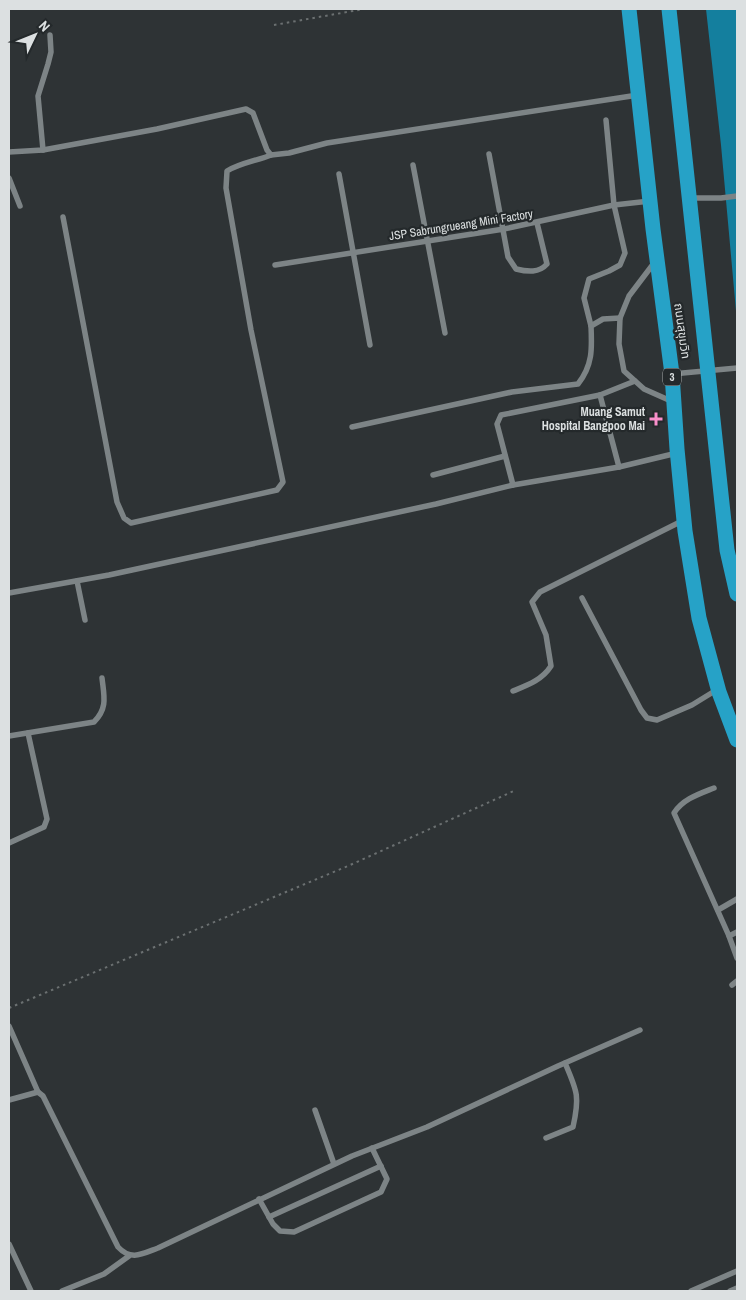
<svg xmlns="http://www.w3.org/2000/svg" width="746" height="1300" viewBox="0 0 746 1300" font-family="'Archivo Narrow','Noto Sans Thai',sans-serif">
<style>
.water{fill:#147f9e}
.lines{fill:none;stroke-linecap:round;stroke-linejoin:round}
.path{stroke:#6b7071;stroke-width:2;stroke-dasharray:2.5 4;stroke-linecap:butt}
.lane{stroke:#7d8486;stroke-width:5.5}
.highway{stroke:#26a2c7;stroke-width:15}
.poi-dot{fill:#f98fca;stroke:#24292b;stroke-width:2}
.labels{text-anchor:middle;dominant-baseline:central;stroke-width:4.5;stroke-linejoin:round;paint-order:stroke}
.shield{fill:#24292b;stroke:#a5a9aa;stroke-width:1}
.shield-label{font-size:11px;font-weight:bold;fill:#dce0e1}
.street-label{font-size:12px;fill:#dce0e1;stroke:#24292b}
.poi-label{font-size:12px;font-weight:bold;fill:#dce0e1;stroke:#24292b;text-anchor:end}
</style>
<rect width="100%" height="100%" fill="#2e3335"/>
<!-- water -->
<path class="water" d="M706 9H737V322L721 145Z"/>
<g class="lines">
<!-- path -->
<g class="path">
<path d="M274 25 364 9"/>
<path d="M9 1008 348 866 516 790"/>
</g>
<!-- lane -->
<g class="lane">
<path d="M43 150 38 96 48 64 51 52 50 35"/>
<path d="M9 152 43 150 157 129 246 109 253 113 267 150 271 155 289 153 327 143 638 95"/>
<path d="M489 154 508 257 516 269C528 272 539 273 547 264L537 223"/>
<path d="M413 165 445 333"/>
<path d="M339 174 370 345"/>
<path d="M9 178 20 206"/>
<path d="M689 198H721L737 196"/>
<path d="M63 217 117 502 124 518 131 523 277 490 283 482 251 330 226 188 227 171C240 163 256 161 271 155"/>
<path d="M654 263 629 296 620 318 619 344 624 371 644 389 671 401"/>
<path d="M275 265 504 229 614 205 650 201"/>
<path d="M591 326 584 298 589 279 609 271 620 265 625 253 614 205 606 120"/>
<path d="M672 374 737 368"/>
<path d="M600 395 619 467"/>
<path d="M352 427 512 392 578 384C593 365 592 348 591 326L603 319 620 318"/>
<path d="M433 475 505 456"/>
<path d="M513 485 497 424 501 415 600 395 635 381"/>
<path d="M77 581 85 620"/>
<path d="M9 593 109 575 436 504 513 485 619 467 677 453"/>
<path d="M582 598 641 710 647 718 657 720 692 705 718 689"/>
<path d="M513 691C528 685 542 680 551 666L546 635 532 602 540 592 682 521"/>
<path d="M9 736 94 722C108 708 104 696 102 678"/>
<path d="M714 788C699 794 683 799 674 813L729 936"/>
<path d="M9 843 44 827 47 819 28 733"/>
<path d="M718 910 737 899"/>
<path d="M737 932 729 936 737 958"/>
<path d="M732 985 737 981"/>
<path d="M9 1026 38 1092"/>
<path d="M9 1100 38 1092 43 1096 118 1247C131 1261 142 1254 158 1248L352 1156 427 1127 558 1066 640 1030"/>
<path d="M315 1110 334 1164"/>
<path d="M546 1138 573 1127C580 1096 577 1091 565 1063"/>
<path d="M259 1199 273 1224 280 1231 294 1232 381 1192 387 1179 372 1148"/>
<path d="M269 1217 381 1166"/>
<path d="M9 1244 31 1291"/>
<path d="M62 1291 104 1274 129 1256"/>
<path d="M691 1291 737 1271"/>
<path d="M730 1291 737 1288"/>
</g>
<!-- highway -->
<g class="highway">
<path d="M629 9 653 229 672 374 677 449 685 531 699 618 719 692 737 740"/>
<path d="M669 9 727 550 737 594"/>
</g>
</g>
<!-- markers -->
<path class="poi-dot" d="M653.5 411.5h5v5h5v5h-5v5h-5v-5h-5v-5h5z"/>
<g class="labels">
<!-- shield labels -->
<rect class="shield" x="663" y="368.5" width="18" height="17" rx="4"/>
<g class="shield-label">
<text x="672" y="377">3</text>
</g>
<!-- street labels -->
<g class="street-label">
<text transform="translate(461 225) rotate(-9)">JSP Sabrungrueang Mini Factory</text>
<text transform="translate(682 331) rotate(82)">ถนนสุขุมวิท</text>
</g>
<!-- poi labels -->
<g class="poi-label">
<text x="645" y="412">Muang Samut<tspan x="645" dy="14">Hospital Bangpoo Mai</tspan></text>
</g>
</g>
<!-- border -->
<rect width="746" height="1300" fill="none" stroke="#dce0e1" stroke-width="20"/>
<!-- north arrow -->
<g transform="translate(35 35) rotate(47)" stroke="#24292b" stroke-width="4" paint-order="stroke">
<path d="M0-4L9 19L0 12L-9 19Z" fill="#dce0e1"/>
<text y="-8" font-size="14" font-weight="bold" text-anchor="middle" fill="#dce0e1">N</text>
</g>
</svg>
